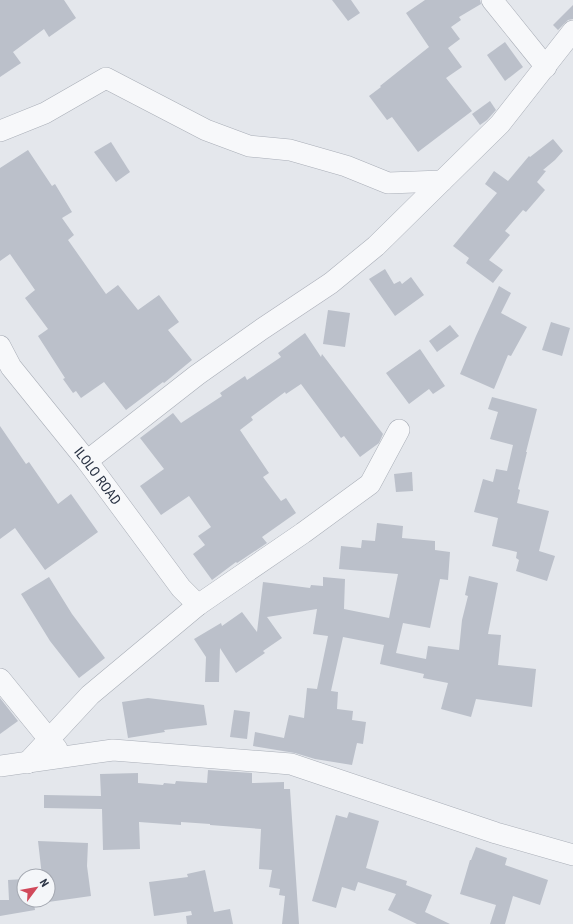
<svg xmlns="http://www.w3.org/2000/svg" width="573" height="924" viewBox="0 0 573 924" font-family="'Roboto Condensed',sans-serif">
<style>
.building{fill:#bbc0ca}
.lines{fill:none;stroke-linecap:round;stroke-linejoin:round}
.street-casing{stroke:#a9aeb7;stroke-width:22}
.street{stroke:#f7f8fa;stroke-width:21}
.labels{text-anchor:middle;dominant-baseline:central;stroke-width:3.5;stroke-linejoin:round;paint-order:stroke}
.street-label{font-size:14px;fill:#2b3445;stroke:#f4f6f9}
</style>
<rect width="100%" height="100%" fill="#e4e7ec"/>
<!-- building -->
<g class="building">
<path d="M0 0H64L76 18 49 37 44 29 13 52 21 63 0 77Z"/>
<path d="M332 0H351L360 13 348 21Z"/>
<path d="M425 0H480L481 4 459 17 461 20 451 27 460 39 448 48 462 67 446 78 472 111 418 152 392 117 387 120 369 96 381 87 380 86 429 47 406 13Z"/>
<path d="M573 5V19L568 20 558 30 553 25Z"/>
<path d="M505 42 523 67 505 81 487 55Z"/>
<path d="M490 101 496 110 487 120 480 125 472 114Z"/>
<path d="M553 139 563 151 555 160 543 170 546 171 537 182 545 190 526 212 523 210 505 231 510 235 489 260 503 270 493 283 466 263 469 258 453 246 497 193 485 184 494 171 508 181 529 156 530 157Z"/>
<path d="M111 142 130 172 116 182 94 152Z"/>
<path d="M28 150 52 186 55 184 72 212 62 218 74 235 68 240 106 294 118 285 138 310 159 295 179 322 168 330 192 360 164 383 163 382 126 410 104 382 81 398 76 391 73 393 63 379 65 378 38 336 48 329 25 298 35 290 10 254 0 261V168Z"/>
<path d="M385 269 394 284 400 281 402 284 411 277 424 295 395 316 369 279Z"/>
<path d="M499 286 511 293 501 313 527 327 511 356 508 355 494 389 460 374 476 336Z"/>
<path d="M328 310 350 313 345 347 323 344Z"/>
<path d="M551 322 570 328 562 356 542 350Z"/>
<path d="M450 325 459 336 437 352 429 341Z"/>
<path d="M305 333 321 357 322 354 383 434 379 443 360 457 344 436 341 438 301 384 286 394 285 392 251 417 253 420 240 430 269 473 263 477 281 501 286 498 296 513 262 537 267 543 237 563 236 562 212 580 193 554 205 545 198 536 211 527 189 496 161 515 140 486 164 469 140 438 173 413 181 423 222 396 220 393 245 376 247 380 281 357 278 353Z"/>
<path d="M420 349 445 386 433 394 429 389 409 404 386 373Z"/>
<path d="M492 397 537 409 526 452H527L518 489 520 490 517 503 549 511 539 551 555 556 547 581 516 571 519 560 516 558 517 552 492 546 498 518 474 512 483 479 493 482 496 469 507 471 513 445 490 439 498 412 488 409Z"/>
<path d="M0 426 26 464 29 462 58 504 71 494 98 532 45 570 15 528 0 539Z"/>
<path d="M412 472 413 491 396 492 394 474Z"/>
<path d="M377 523 403 526 402 538 435 541V550L450 552 448 580 440 579 430 628 403 623 396 653 426 659 428 646 459 650 462 620 468 596 465 595 469 576 498 583 488 634 501 635 498 665 536 669 532 707 476 699 471 717 441 709 448 683 423 678 424 674 380 664 384 645 343 637 331 691 338 692 337 709 353 711 352 720 366 722 363 744 357 743 352 765 315 759 295 753 253 746 255 732 284 738 289 715 304 718 307 688 317 689 328 636 313 634 317 609 267 617 282 638 263 651 265 653 236 673 220 648 219 682H205L206 657 194 639 221 623 222 626 242 612 257 632 263 582 310 588 311 585 323 586V577L345 579 344 609 389 618 398 574 339 569 341 546 361 548 362 540 375 541Z"/>
<path d="M49 577 72 614 105 658 79 678 50 641 21 594Z"/>
<path d="M0 698 18 721 0 734Z"/>
<path d="M148 698 204 705 207 725 164 730 165 732 128 738 122 702Z"/>
<path d="M234 710 250 712 247 739 230 737Z"/>
<path d="M208 770 252 773V783L284 782V789H290L299 924H282L285 896 279 895 280 889 269 887 272 870 259 869 261 829 210 825V824L181 822V825L139 822 140 849 103 850 102 809 44 808V795L101 796 100 774 138 773V783L163 785 164 783 175 784 176 781 207 783Z"/>
<path d="M349 812 379 821 366 868 407 881 406 885 432 895 425 912 450 924H417L388 910 396 894 358 882 355 891 342 887 336 908 312 901 336 815 347 818Z"/>
<path d="M38 841 88 843 87 866 91 896 34 904 35 910 0 916V900H9L8 880 24 879V900H48V876H42Z"/>
<path d="M476 847 507 858 505 865 548 880 540 905 513 896 505 924H490L496 905 460 894 470 860H471Z"/>
<path d="M205 870 214 912 230 909 233 924H187L186 916 192 915 191 911 154 916 149 882 188 877 187 874Z"/>
</g>
<g class="lines">
<!-- street casing -->
<g class="street-casing">
<g id="street">
<path d="M492 0 546 67"/>
<path d="M0 131 45 113 106 78 206 130 249 146 290 150 346 166 388 183 442 181"/>
<path id="s1" d="M0 346 11 367 87 461 181 588 198 605"/>
<path d="M87 461 197 375 262 329 331 283 376 246 500 124 573 31"/>
<path d="M0 679 57 749"/>
<path d="M27 763 90 695 198 605 303 533 370 484 399 430"/>
<path d="M0 766 113 750 291 764 496 833 573 855"/>
</g>
</g>
<!-- street -->
<use href="#street" class="street"/>
</g>
<g class="labels">
<!-- street labels -->
<g class="street-label">
<text stroke="none"><textPath href="#s1" startOffset="163">ILOLO ROAD</textPath></text>
</g>
</g>
<!-- north arrow -->
<g transform="translate(36 888) rotate(58)"><circle r="19" fill="#f4f6f9" stroke="#a4a8b1"/>
<path d="M0-3L7 15L0 10L-7 15Z" fill="#d1495b"/>
<text y="-6" font-size="11" font-weight="bold" text-anchor="middle" fill="#2b3445">N</text>
</g>
</svg>
